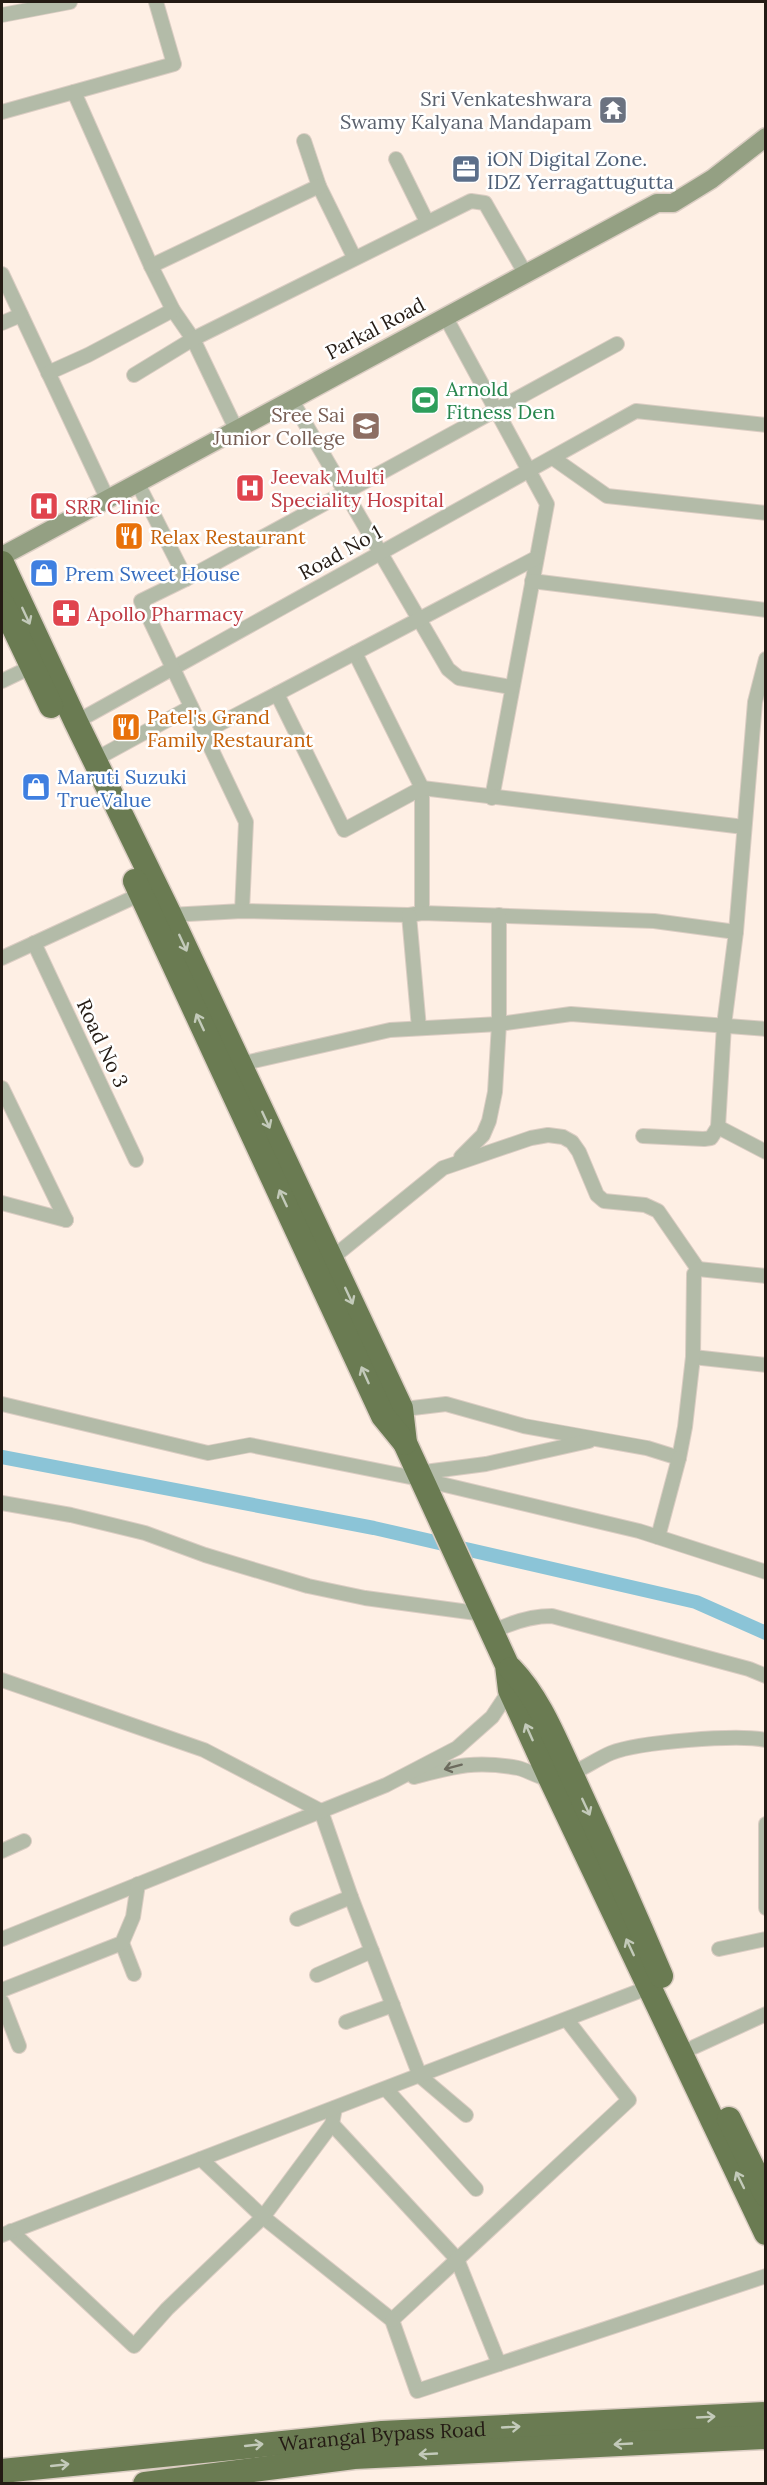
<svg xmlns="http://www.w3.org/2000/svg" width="767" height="2485" viewBox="0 0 767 2485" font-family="Lora,serif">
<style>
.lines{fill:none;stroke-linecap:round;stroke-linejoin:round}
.canal{stroke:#8bc4d7;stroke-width:14}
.street-casing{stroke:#dbcdc3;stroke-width:16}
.secondary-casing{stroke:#dbcdc3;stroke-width:21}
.highway-casing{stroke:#dbcdc3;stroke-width:27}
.street{stroke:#b3bba8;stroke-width:14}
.secondary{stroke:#94a083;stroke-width:18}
.highway{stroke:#6a7b52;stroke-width:24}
.oneway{stroke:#c3caba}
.oneway2{stroke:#6c6b5e}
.labels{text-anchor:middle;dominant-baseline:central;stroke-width:5;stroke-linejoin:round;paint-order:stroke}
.worship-label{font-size:20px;fill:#5b616d;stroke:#fff;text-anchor:end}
.service-label{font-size:20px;fill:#4e5e75;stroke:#fff;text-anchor:start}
.street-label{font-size:20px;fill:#241b14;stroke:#fff}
.leisure-label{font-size:20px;fill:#27864d;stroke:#fff;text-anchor:start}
.education-label{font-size:20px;fill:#785e54;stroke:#fff;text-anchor:end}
.health-label{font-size:20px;fill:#be3a42;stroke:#fff;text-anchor:start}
.food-label{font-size:20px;fill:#c56008;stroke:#fff;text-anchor:start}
.shop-label{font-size:20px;fill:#366cbe;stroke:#fff;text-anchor:start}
</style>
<rect width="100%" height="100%" fill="#feefe4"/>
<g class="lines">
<!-- canal -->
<path class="canal" d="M2 1457 374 1528 696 1602 766 1633"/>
<!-- street casing -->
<g class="street-casing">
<g id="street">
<path d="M2 15 70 2"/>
<path d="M74 92 151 266 173 310 193 339 236 429"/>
<path d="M2 112 174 64 156 2"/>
<path d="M304 141 319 186 354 257"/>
<path d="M396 159 427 222"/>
<path d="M151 266 319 186"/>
<path d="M2 274 107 498"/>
<path d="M445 316 547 504 492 798"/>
<path d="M2 323 21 315"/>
<path d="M48 373 88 355 173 310"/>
<path d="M134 375 193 339 471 201 485 203 525 273"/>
<path d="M291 399 448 669 459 678 511 687"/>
<path d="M553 458 607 496 766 513"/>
<path d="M137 482 186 579"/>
<path d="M532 581 766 610"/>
<path d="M355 653 422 788V913"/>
<path d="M2 681 31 667"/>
<path d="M277 694 344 830 422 788 744 827"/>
<path d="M76 722 636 411 766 425"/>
<path d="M204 732 536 558"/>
<path d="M94 760 191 707"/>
<path d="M242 911 246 822 141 601 186 579 617 344"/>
<path d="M170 915 242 911 409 915 422 913 654 921 736 932"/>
<path d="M409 915 419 1028"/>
<path d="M34 943 136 1160"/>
<path d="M2 958 141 894"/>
<path d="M240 1064 390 1030 499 1024 571 1014 766 1029"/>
<path d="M2 1088 66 1220"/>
<path d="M718 1127 766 1152"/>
<path d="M643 1136 704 1139 711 1138 718 1127 724 1025 736 932 755 702 766 659"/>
<path d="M461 1157 483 1135 489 1121 495 1092 499 1024V915"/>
<path d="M2 1203 66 1220"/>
<path d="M332 1258 443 1168 531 1138 548 1135 563 1137 572 1142 579 1152 597 1195 604 1201 645 1205 658 1211 698 1269"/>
<path d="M693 1357 766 1365"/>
<path d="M2 1404 208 1453 250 1445 420 1479 639 1531 766 1572"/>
<path d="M396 1410 446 1404 524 1426 647 1448 679 1458 685 1427 693 1357 694 1274 698 1269 766 1276"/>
<path d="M417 1473 486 1464 589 1441"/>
<path d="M2 1503 71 1515 145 1533 205 1555 308 1586 365 1598 484 1614"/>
<path d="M658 1537 679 1458"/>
<path d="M492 1632C512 1622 530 1616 552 1616L749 1669 766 1676"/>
<path d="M2 1680 204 1750 321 1811 351 1897 420 2076 466 2115"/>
<path d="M414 1777C455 1766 475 1760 518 1768 528 1770 542 1780 552 1779 573 1777 592 1761 611 1753 638 1742 737 1734 766 1740"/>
<path d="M766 1824V1908"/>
<path d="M2 1851 24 1841"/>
<path d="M297 1919 351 1897"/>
<path d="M2 1939 386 1785 457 1748 492 1717 510 1690"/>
<path d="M122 1943 134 1974"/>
<path d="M719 1949 766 1939"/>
<path d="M317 1975 372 1951"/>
<path d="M2 1990 122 1943 133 1917 138 1884"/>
<path d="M2 2002 19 2046"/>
<path d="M346 2022 393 2005"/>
<path d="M694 2047 766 2014"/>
<path d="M386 2089 476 2189"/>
<path d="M332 2124 457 2259 499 2364"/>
<path d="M201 2159 263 2217 392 2320 417 2391 766 2276"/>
<path d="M11 2231 134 2346 167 2309 263 2217 332 2124 335 2108"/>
<path d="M2 2235 655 1985"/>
<path d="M392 2320 629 2100 567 2020"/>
</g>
</g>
<!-- secondary casing -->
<g class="secondary-casing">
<path id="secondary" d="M2 556 657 203H673L712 179 766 137"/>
</g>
<!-- highway casing -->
<g class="highway-casing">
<g id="highway">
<path d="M2 563 76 722 170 915 401 1408 405 1443 507 1665 510 1690 551 1780 766 2233"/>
<path d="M2 603 51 706"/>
<path d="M135 881 383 1416 405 1443"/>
<path d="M511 1669C540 1699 556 1742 574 1780 604 1845 633 1910 661 1976"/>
<path d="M729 2119 766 2195"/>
<path id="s1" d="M2 2471 382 2433 766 2414"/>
<path d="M145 2484 354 2457 766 2437"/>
</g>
</g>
<!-- street -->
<use href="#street" class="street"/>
<!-- secondary -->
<use href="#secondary" class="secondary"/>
<!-- highway -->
<use href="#highway" class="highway"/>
</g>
<!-- one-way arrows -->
<defs><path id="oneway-shaft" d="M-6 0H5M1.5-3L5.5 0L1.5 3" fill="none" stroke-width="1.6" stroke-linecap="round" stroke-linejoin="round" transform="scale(1.5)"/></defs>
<g class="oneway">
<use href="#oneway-shaft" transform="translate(26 616) rotate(65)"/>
<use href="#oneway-shaft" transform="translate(183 943) rotate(65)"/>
<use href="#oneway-shaft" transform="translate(200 1022) rotate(-115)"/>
<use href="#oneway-shaft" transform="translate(266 1120) rotate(65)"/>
<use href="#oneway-shaft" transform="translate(283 1198) rotate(-115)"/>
<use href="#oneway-shaft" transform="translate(349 1296) rotate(65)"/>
<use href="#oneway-shaft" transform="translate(365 1375) rotate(-114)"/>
<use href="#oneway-shaft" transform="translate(529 1732) rotate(-114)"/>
<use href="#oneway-shaft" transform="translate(586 1807) rotate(65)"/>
<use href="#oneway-shaft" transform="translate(630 1947) rotate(-115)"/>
<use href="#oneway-shaft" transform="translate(740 2180) rotate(-116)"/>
<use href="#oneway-shaft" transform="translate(706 2417) rotate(-3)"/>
<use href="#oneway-shaft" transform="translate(511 2427) rotate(-3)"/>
<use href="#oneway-shaft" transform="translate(623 2444) rotate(177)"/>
<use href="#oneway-shaft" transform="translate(254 2445) rotate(-6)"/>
<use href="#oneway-shaft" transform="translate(428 2454) rotate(177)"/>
<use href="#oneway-shaft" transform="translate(60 2465) rotate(-6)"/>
</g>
<use class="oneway2" href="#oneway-shaft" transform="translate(453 1767) rotate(165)"/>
<!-- icons -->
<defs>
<g id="temple-square" transform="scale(1.5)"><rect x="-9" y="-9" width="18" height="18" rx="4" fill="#6b7280" stroke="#fff"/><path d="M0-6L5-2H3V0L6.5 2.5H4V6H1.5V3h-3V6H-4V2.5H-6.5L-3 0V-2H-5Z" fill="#fff"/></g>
<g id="office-square" transform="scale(1.5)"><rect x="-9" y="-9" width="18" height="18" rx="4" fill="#5c6f8a" stroke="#fff"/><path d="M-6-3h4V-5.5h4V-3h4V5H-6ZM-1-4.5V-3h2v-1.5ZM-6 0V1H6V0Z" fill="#fff"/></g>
<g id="stadium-square" transform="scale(1.5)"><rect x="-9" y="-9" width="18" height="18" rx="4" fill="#2e9e5b" stroke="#fff"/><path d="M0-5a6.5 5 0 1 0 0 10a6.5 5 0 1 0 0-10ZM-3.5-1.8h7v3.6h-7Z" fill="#fff"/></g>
<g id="school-square" transform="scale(1.5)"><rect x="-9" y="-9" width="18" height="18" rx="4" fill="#8d6e63" stroke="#fff"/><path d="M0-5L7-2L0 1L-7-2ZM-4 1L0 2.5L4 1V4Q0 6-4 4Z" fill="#fff"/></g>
<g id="hospital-square" transform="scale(1.5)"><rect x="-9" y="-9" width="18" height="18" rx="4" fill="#e0444e" stroke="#fff"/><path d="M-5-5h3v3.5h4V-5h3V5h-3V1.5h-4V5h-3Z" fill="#fff"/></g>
<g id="restaurant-square" transform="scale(1.5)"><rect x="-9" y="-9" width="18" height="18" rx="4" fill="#e8710a" stroke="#fff"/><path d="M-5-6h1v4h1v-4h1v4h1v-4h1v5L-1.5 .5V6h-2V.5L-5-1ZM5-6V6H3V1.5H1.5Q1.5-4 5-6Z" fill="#fff"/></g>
<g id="shop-square" transform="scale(1.5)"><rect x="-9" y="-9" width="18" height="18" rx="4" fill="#3f7fe0" stroke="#fff"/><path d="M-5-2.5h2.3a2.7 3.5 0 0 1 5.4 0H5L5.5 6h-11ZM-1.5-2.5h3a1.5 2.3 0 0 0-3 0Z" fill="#fff"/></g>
<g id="pharmacy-square" transform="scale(1.5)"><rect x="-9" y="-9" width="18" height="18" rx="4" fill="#e0444e" stroke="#fff"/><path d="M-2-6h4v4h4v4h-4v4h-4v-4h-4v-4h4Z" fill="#fff"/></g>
</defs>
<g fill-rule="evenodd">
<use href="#temple-square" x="613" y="110"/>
<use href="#office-square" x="466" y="169"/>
<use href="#stadium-square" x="425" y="400"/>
<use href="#school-square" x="366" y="426"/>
<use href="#hospital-square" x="250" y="488"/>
<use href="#hospital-square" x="44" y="506"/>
<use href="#restaurant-square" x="129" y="536"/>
<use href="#shop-square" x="44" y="573"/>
<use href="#pharmacy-square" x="66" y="613"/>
<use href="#restaurant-square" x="126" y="727"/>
<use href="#shop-square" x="36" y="787"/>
</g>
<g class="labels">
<!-- worship labels -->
<g class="worship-label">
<text x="592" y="98">Sri Venkateshwara<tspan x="592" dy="23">Swamy Kalyana Mandapam</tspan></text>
</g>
<!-- service labels -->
<g class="service-label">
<text x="487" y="158">iON Digital Zone.<tspan x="487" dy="23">IDZ Yerragattugutta</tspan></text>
</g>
<!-- street labels -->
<g class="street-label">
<text transform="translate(375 328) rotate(-28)">Parkal Road</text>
<text transform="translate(340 552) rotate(-29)">Road No 1</text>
<text transform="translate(103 1043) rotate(65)">Road No 3</text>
<text stroke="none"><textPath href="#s1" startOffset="382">Warangal Bypass Road</textPath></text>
</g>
<!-- leisure labels -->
<g class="leisure-label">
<text x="446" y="388">Arnold<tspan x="446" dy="23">Fitness Den</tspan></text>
</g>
<!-- education labels -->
<g class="education-label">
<text x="345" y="414">Sree Sai<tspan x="345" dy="23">Junior College</tspan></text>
</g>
<!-- health labels -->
<g class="health-label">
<text x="271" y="476">Jeevak Multi<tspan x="271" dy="23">Speciality Hospital</tspan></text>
<text x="65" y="506">SRR Clinic</text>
<text x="87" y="613">Apollo Pharmacy</text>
</g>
<!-- food labels -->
<g class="food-label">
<text x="150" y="536">Relax Restaurant</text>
<text x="147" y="716">Patel's Grand<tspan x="147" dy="23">Family Restaurant</tspan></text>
</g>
<!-- shop labels -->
<g class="shop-label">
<text x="65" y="573">Prem Sweet House</text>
<text x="57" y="776">Maruti Suzuki<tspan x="57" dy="23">TrueValue</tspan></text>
</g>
</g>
<!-- border -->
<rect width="767" height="2485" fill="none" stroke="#241b14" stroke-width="6"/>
</svg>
